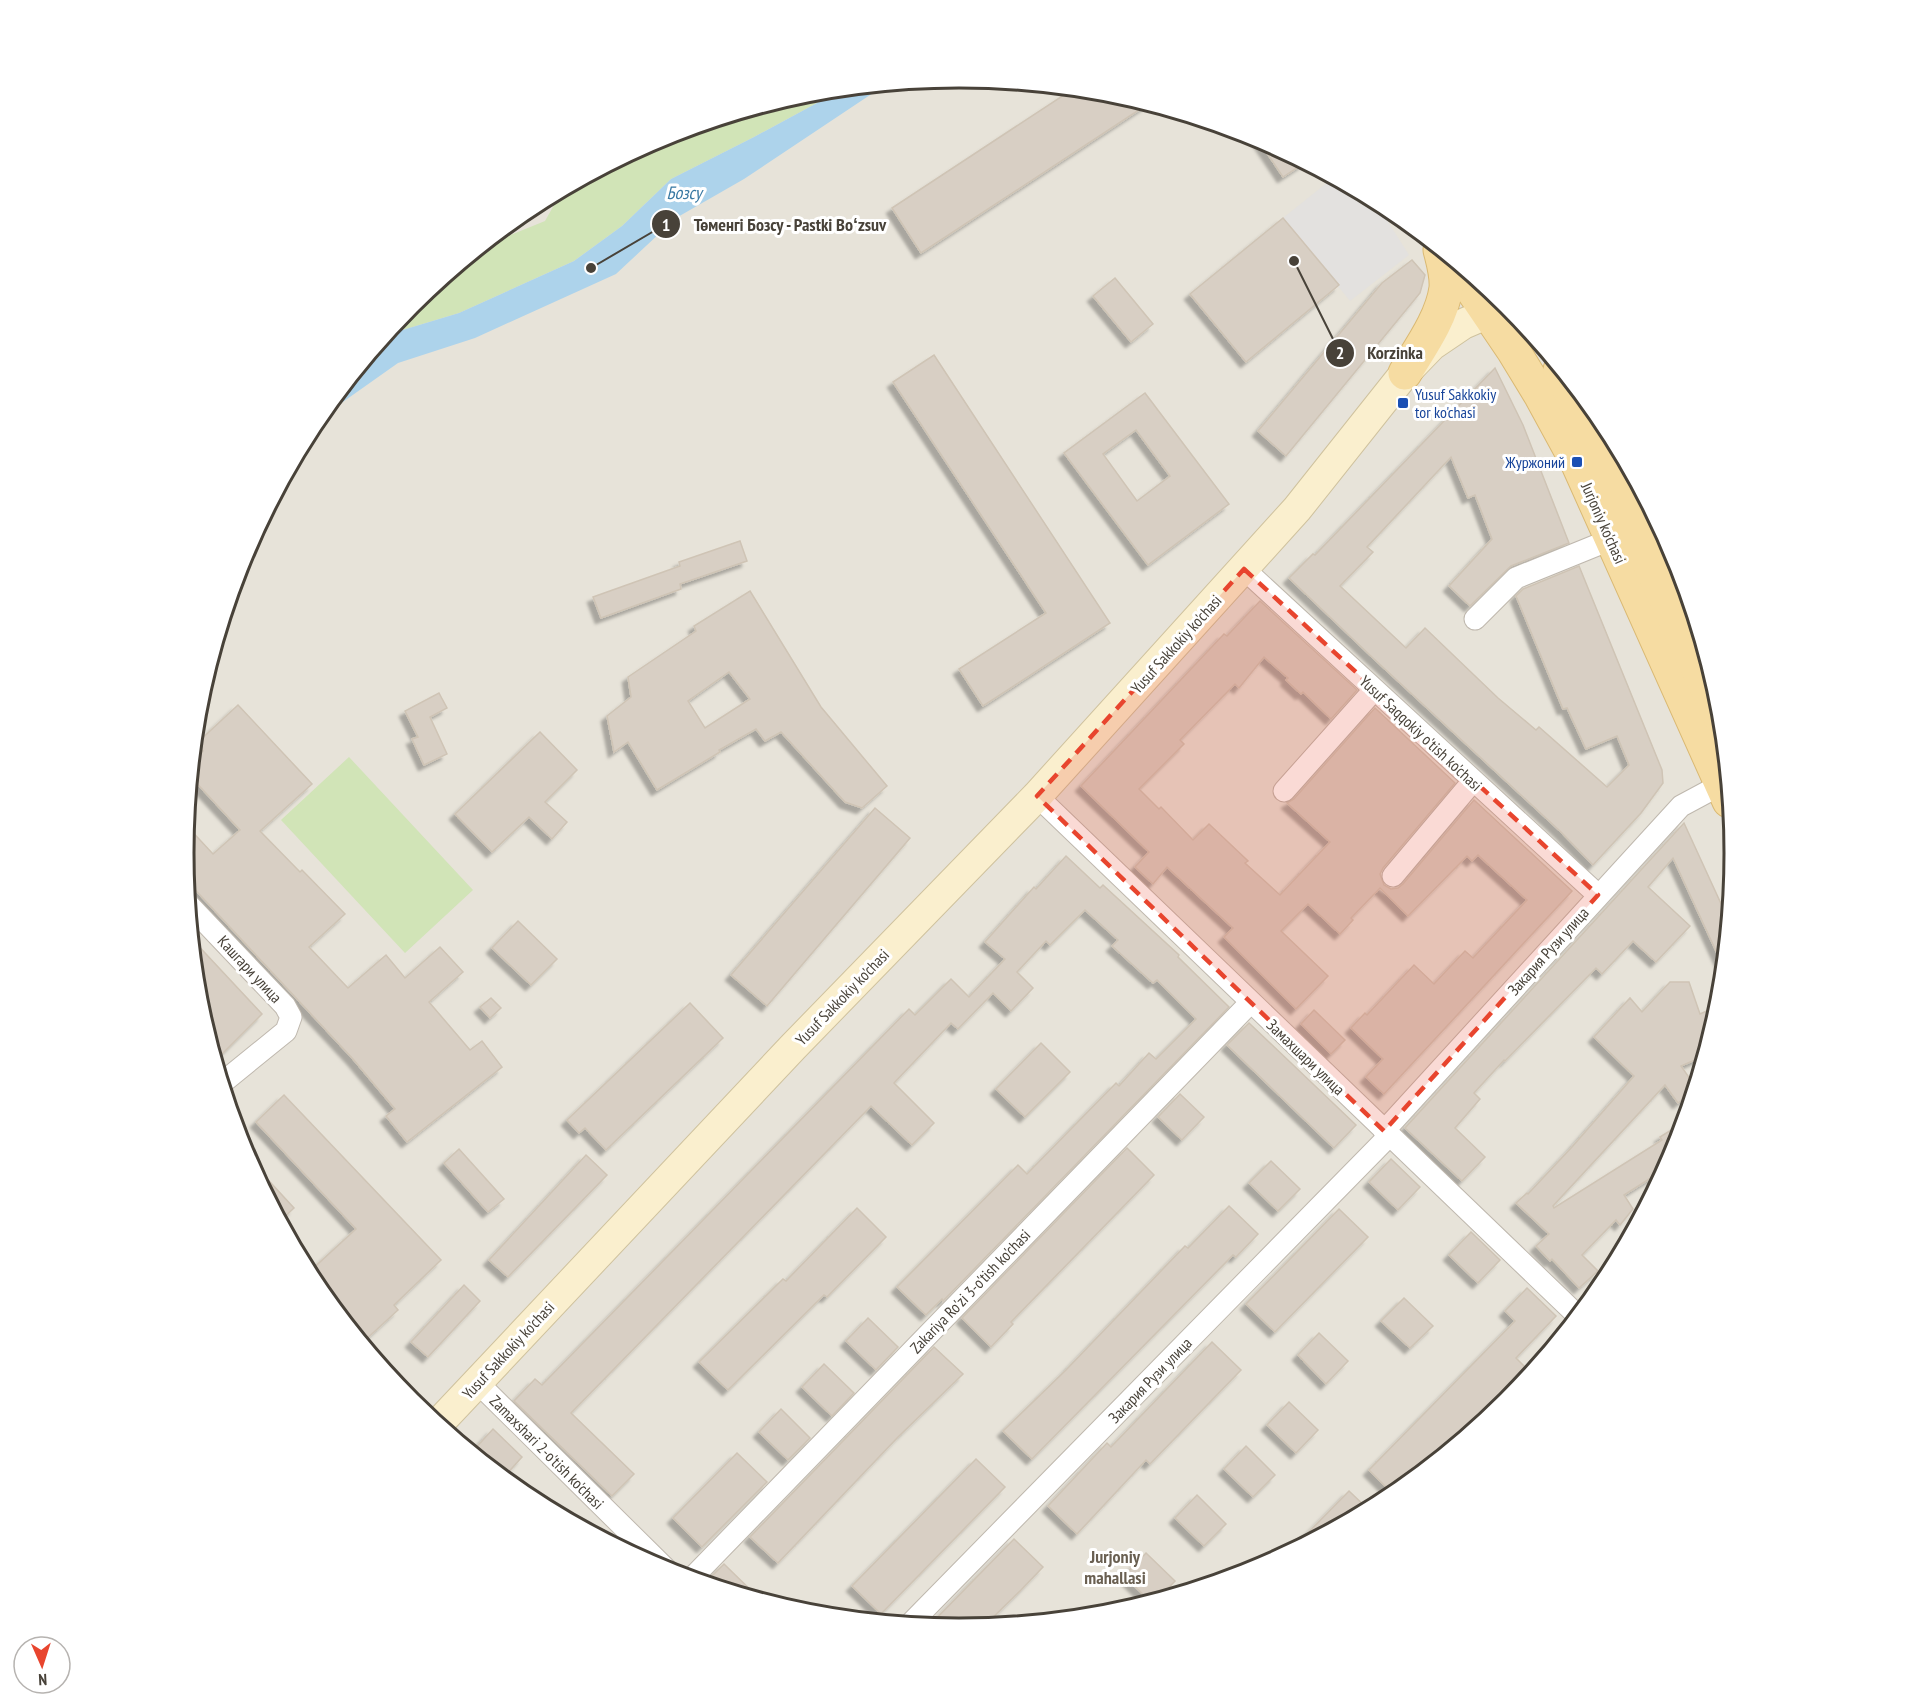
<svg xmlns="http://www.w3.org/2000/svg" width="1918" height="1707" viewBox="0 0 1918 1707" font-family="'PT Sans Narrow',sans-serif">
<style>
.residential{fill:#e7e3d9}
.green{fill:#d1e4b7}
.parking{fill:#e3e1df}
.water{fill:#add3eb}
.building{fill:#d8cfc4;stroke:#cfc4b5;stroke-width:1.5;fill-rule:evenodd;filter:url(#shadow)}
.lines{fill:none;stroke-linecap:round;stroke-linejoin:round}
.street-casing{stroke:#bfb8ae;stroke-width:23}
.secondary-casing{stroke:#cfc29e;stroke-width:32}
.primary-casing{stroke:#dab973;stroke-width:35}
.street{stroke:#fff;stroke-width:21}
.secondary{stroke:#faefce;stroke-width:30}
.primary{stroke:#f6dca2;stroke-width:33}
.marked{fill:#e8452e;fill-opacity:0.2;stroke:#e8452e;stroke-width:4.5;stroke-dasharray:12 8;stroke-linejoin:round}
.transit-dot{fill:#1a4fb4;stroke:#fff;stroke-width:2}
.labels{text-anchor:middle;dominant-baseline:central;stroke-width:6;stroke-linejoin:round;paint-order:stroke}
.transit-label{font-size:16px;fill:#164399;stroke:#fff;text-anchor:start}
.street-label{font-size:16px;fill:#484239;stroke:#fff}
.water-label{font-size:18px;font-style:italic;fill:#3979a3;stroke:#fff}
.neighbourhood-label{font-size:18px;font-weight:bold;fill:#695f51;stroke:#fff}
.rim{fill:none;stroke:#484239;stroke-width:3}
.leader{fill:none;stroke:#484239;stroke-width:2}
.callout-dot{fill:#484239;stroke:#fff;stroke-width:2}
.mark-label{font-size:18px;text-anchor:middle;font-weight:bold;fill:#fff}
.callout-label{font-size:18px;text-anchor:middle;font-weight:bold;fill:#484239;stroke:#fff;stroke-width:6;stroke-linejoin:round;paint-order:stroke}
</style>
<defs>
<filter id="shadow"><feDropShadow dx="-5.5" dy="5.5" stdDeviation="1.5" flood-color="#0004"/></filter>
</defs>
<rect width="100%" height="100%" fill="#f4f1eb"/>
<!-- residential -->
<circle class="residential" cx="959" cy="853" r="773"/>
<!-- green -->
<g class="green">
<path d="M841 90 754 137 671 179 622 226 574 261 459 313 386 335 411 305 483 246 545 221 562 191 663 137 808 93Z"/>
<path d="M349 757 473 890 405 953 281 820Z"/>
</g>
<!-- parking -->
<path class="parking" d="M1333 178 1375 201 1409 255 1350 301 1283 218Z"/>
<!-- water -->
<path class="water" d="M885 85 744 179 676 218 616 274 475 338 398 363 323 416 299 452 314 422 386 335 459 313 574 261 622 226 671 179 754 137 841 90Z"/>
<!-- building -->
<g class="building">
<path d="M1073 89 1111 93 1148 104 921 253 892 208Z"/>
<path d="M1257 138 1269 144 1304 163 1283 177Z"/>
<path d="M1283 218 1339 285 1246 362 1190 294Z"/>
<path d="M1412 260 1425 275 1420 293 1286 456 1258 431 1382 283Z"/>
<path d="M1115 278 1153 324 1131 342 1093 296Z"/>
<path d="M934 355 1110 623 983 706 959 669 1046 613 893 382Z"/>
<path d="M1495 368 1523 425 1569 543 1511 566 1470 606 1449 586 1492 539 1475 495 1468 498 1451 457 1367 547 1373 552 1340 586 1406 648 1425 628 1498 698 1536 730 1539 727 1607 787 1629 765 1617 736 1586 749 1567 708 1563 709 1516 596 1523 589 1579 566 1662 770 1663 783 1641 813 1593 865 1561 832 1373 658 1289 578 1313 554 1315 555Z"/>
<path d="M1145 393 1229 504 1148 565 1064 453ZM1136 430 1170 476 1137 501 1103 454Z"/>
<path d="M740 541 747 561 680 584 681 589 601 618 593 597 680 566 679 562Z"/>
<path d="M750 591 821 707 887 786 862 808 845 802 781 732 765 741 756 729 719 750 720 752 657 790 628 742 614 752 607 716 631 697 628 677 696 631 694 626ZM729 672 750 699 705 728 688 701Z"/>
<path d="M1260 601 1357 690 1331 719 1303 692 1301 694 1286 680 1288 678 1264 657 1239 688 1235 684 1180 740 1184 744 1139 789 1159 809 1161 807 1193 840 1209 824 1248 861 1245 863 1280 895 1330 842 1287 803 1294 799 1375 708 1455 783 1383 868 1380 874 1384 885 1391 889 1398 888 1403 884 1474 800 1572 891 1384 1094 1366 1077 1383 1059 1351 1028 1365 1013 1367 1015 1414 965 1434 984 1465 951 1473 958 1527 900 1478 855 1472 861 1467 856 1408 916 1380 888 1351 918 1353 920 1340 934 1308 904 1281 931 1328 976 1296 1009 1224 937 1233 928 1167 867 1153 884 1135 867 1149 852 1081 786 1224 634 1227 636Z"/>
<path d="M439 693 447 708 430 717 447 754 424 765 412 739 418 737 405 711Z"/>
<path d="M238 705 312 784 260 831 300 872 302 870 345 914 309 947 348 988 386 955 405 978 440 947 463 972 429 1002 470 1050 482 1041 502 1067 407 1142 386 1116 395 1109 353 1059 186 880 184 853 186 825 213 854 240 830 191 777 193 760 203 751 196 744Z"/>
<path d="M540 732 577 770 545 802 567 822 552 839 529 817 492 852 455 814Z"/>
<path d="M875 808 910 838 767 1006 731 975Z"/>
<path d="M1684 823 1728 919 1723 966 1673 858 1648 887 1690 926 1656 962 1633 941 1602 974 1596 968 1505 1061 1504 1060 1474 1093 1480 1099 1455 1128 1485 1157 1462 1181 1405 1128Z"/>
<path d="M1066 856 1100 888 1103 885 1179 955 1178 957 1229 1007 943 1301 942 1299 926 1315 897 1287 1018 1165 1027 1174 1116 1083 1119 1086 1149 1053 1156 1059 1196 1019 1157 980 1153 983 1112 946 1118 940 1085 910 1050 945 1046 941 1017 972 1033 988 1011 1011 993 993 958 1029 951 1023 894 1083 934 1123 912 1145 871 1106 571 1413 634 1474 612 1496 514 1401 535 1379 542 1385 909 1009 915 1015 951 979 969 997 1005 959 985 942 1034 887 1036 889Z"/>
<path d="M518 921 557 959 531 985 492 948Z"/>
<path d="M192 939 262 1014 215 1061 198 1004Z"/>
<path d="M1670 982H1689L1700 1014 1720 1005 1704 1056 1681 1066 1695 1086 1693 1092 1678 1103 1665 1085 1553 1206 1554 1208 1662 1140 1660 1137 1684 1122 1675 1151 1665 1169 1624 1195 1633 1209 1620 1225 1616 1220 1582 1255 1598 1271 1579 1288 1552 1259 1550 1261 1536 1246 1549 1234 1516 1203 1527 1193 1528 1194 1572 1147 1634 1076 1594 1037 1630 998 1642 1012Z"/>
<path d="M491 998 501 1008 490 1018 480 1007Z"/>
<path d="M690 1003 723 1038 606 1150 585 1128 579 1133 567 1120Z"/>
<path d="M1314 1010 1345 1040 1331 1054 1301 1024Z"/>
<path d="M1249 1023 1356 1125 1334 1148 1227 1045Z"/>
<path d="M1041 1043 1070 1072 1025 1117 996 1089Z"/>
<path d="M1180 1094 1204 1117 1182 1140 1158 1117Z"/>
<path d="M284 1095 441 1260 394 1305 398 1310 362 1343 314 1284 308 1273 356 1229 256 1122Z"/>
<path d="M1127 1148 1154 1175 1011 1322 1013 1324 991 1347 962 1318Z"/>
<path d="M459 1149 504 1199 488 1212 444 1163Z"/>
<path d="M586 1155 607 1175 508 1277 489 1260Z"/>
<path d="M1391 1159 1420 1187 1398 1210 1369 1182Z"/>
<path d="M1271 1161 1300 1189 1278 1211 1249 1183Z"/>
<path d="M259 1170 294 1208 280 1221 255 1173Z"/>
<path d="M1229 1206 1258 1234 1236 1257 1233 1255 1032 1459 1003 1431 1066 1370 1185 1246 1188 1248Z"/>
<path d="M857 1208 886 1237 827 1297 824 1295 728 1390 699 1362 783 1279 786 1281Z"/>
<path d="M1339 1209 1368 1237 1275 1332 1246 1304Z"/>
<path d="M1471 1232 1500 1260 1478 1283 1449 1255Z"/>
<path d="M464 1285 480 1301 428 1357 411 1342Z"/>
<path d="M1527 1288 1556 1316 1516 1358 1526 1368 1435 1461 1394 1495 1369 1470 1515 1321 1505 1311Z"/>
<path d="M1404 1298 1433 1326 1410 1348 1381 1321Z"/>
<path d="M868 1318 898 1347 876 1370 846 1341Z"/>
<path d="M1319 1333 1348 1361 1326 1384 1298 1355Z"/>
<path d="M1212 1342 1241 1370 1150 1464 1146 1460 1077 1534 1048 1506 1107 1443 1111 1447Z"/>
<path d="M934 1347 963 1374 898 1437 778 1563 750 1537Z"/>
<path d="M824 1364 854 1393 832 1416 802 1387Z"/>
<path d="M1289 1402 1318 1430 1296 1453 1267 1425Z"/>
<path d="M781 1409 810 1438 788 1460 759 1432Z"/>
<path d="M493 1429 522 1457 503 1478 472 1452Z"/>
<path d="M1246 1446 1275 1475 1253 1497 1224 1469Z"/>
<path d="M737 1453 767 1482 702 1547 673 1518Z"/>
<path d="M976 1459 1005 1487 881 1614 852 1586Z"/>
<path d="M1349 1491 1369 1510 1299 1547 1297 1544Z"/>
<path d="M1197 1495 1226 1524 1204 1546 1175 1518Z"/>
<path d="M1014 1539 1043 1567 1021 1590 984 1626 959 1629 929 1626Z"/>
<path d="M1146 1553 1175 1581 1157 1600 1151 1602 1124 1576Z"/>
<path d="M724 1564 761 1600 705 1583Z"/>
</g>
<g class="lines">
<!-- street casing -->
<g class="street-casing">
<g id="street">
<path d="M1244 569 1598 895"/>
<path d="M1475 619 1516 578 1612 539"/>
<path d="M1284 791 1374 690"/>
<path d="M1037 796 1578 1316"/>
<path d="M1393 876 1473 781"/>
<path d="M188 904 285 1006 291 1017 286 1031 222 1083"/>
<path d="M1384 1131 1681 806 1722 784"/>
<path d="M477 1382 669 1572"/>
<path d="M691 1579 1250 1003"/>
<path d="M910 1624 1389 1136"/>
</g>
</g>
<!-- secondary casing -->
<g class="secondary-casing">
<path id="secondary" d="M438 1424 793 1047 1037 796 1297 509 1405 373 1432 345 1463 324 1507 305"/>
</g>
<!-- primary casing -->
<g class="primary-casing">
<g id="primary">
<path d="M1452 260 1513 350 1541 396 1577 462 1729 801"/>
<path d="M1560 370 1721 719"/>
<path d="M1405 373C1420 348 1442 318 1446 288 1447 275 1443 262 1440 250"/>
</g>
</g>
<!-- street -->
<use href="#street" class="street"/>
<!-- secondary -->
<use href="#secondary" class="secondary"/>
<!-- primary -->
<use href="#primary" class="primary"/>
</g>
<!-- marked area -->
<path class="marked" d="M1244 569 1598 895 1384 1131 1037 796Z"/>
<!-- markers -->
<g class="transit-dot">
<rect x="1397" y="397" width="12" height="12" rx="3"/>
<rect x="1571" y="456" width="12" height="12" rx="3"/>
</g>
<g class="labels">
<!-- transit labels -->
<g class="transit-label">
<text x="1415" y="394">Yusuf Sakkokiy<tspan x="1415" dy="18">tor ko'chasi</tspan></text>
<text x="1565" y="462" text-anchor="end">Журжоний</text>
</g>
<!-- street labels -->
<g class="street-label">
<text transform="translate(1604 523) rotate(66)">Jurjoniy ko'chasi</text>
<text transform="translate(1176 644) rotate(-48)">Yusuf Sakkokiy ko'chasi</text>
<text transform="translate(1421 733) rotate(43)">Yusuf Saqqokiy o'tish ko'chasi</text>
<text transform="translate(1548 951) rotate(-48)">Закария Рузи улица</text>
<text transform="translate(250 969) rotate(47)">Кашгари улица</text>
<text transform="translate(842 997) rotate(-46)">Yusuf Sakkokiy ko'chasi</text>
<text transform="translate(1306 1057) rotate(44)">Замахшари улица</text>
<text transform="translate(970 1291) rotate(-46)">Zakariya Ro'zi 3-o'tish ko'chasi</text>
<text transform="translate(508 1350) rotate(-47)">Yusuf Sakkokiy ko'chasi</text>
<text transform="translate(1150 1380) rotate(-46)">Закария Рузи улица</text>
<text transform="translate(547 1452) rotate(45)">Zamaxshari 2-o'tish ko'chasi</text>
</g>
<!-- water labels -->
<g class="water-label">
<text x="684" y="192">Бозсу</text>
</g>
<!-- neighbourhood labels -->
<g class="neighbourhood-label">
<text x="1115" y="1556">Jurjoniy<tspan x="1115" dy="21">mahallasi</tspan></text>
</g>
</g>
<!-- crop -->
<path d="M0 0H1918V1707H0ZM194 853a765 765 0 1 1 1530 0a765 765 0 1 1-1530 0Z" fill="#fff" fill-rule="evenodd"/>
<path class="rim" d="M194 853a765 765 0 1 1 1530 0a765 765 0 1 1-1530 0Z"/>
<!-- callouts -->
<path class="leader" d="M591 268L666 224M1294 261L1340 353"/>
<g class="callout-dot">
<circle cx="591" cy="268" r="6"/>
<circle cx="1294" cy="261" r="6"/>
<circle cx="666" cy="224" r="15"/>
<circle cx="1340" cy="353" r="15"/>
</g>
<g class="mark-label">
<text x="666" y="231">1</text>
<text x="1340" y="359">2</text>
</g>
<g class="callout-label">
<text x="790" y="231">Төменгі Бозсу - Pastki Boʻzsuv</text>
<text x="1395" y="359">Korzinka</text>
</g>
<!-- north arrow -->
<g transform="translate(42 1665) rotate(177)"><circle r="28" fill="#ffffff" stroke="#b6b3b0" stroke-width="1.5"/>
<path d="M0-4.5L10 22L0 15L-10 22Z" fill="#e8452e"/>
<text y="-9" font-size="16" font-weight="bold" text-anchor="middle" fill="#484239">N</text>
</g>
</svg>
